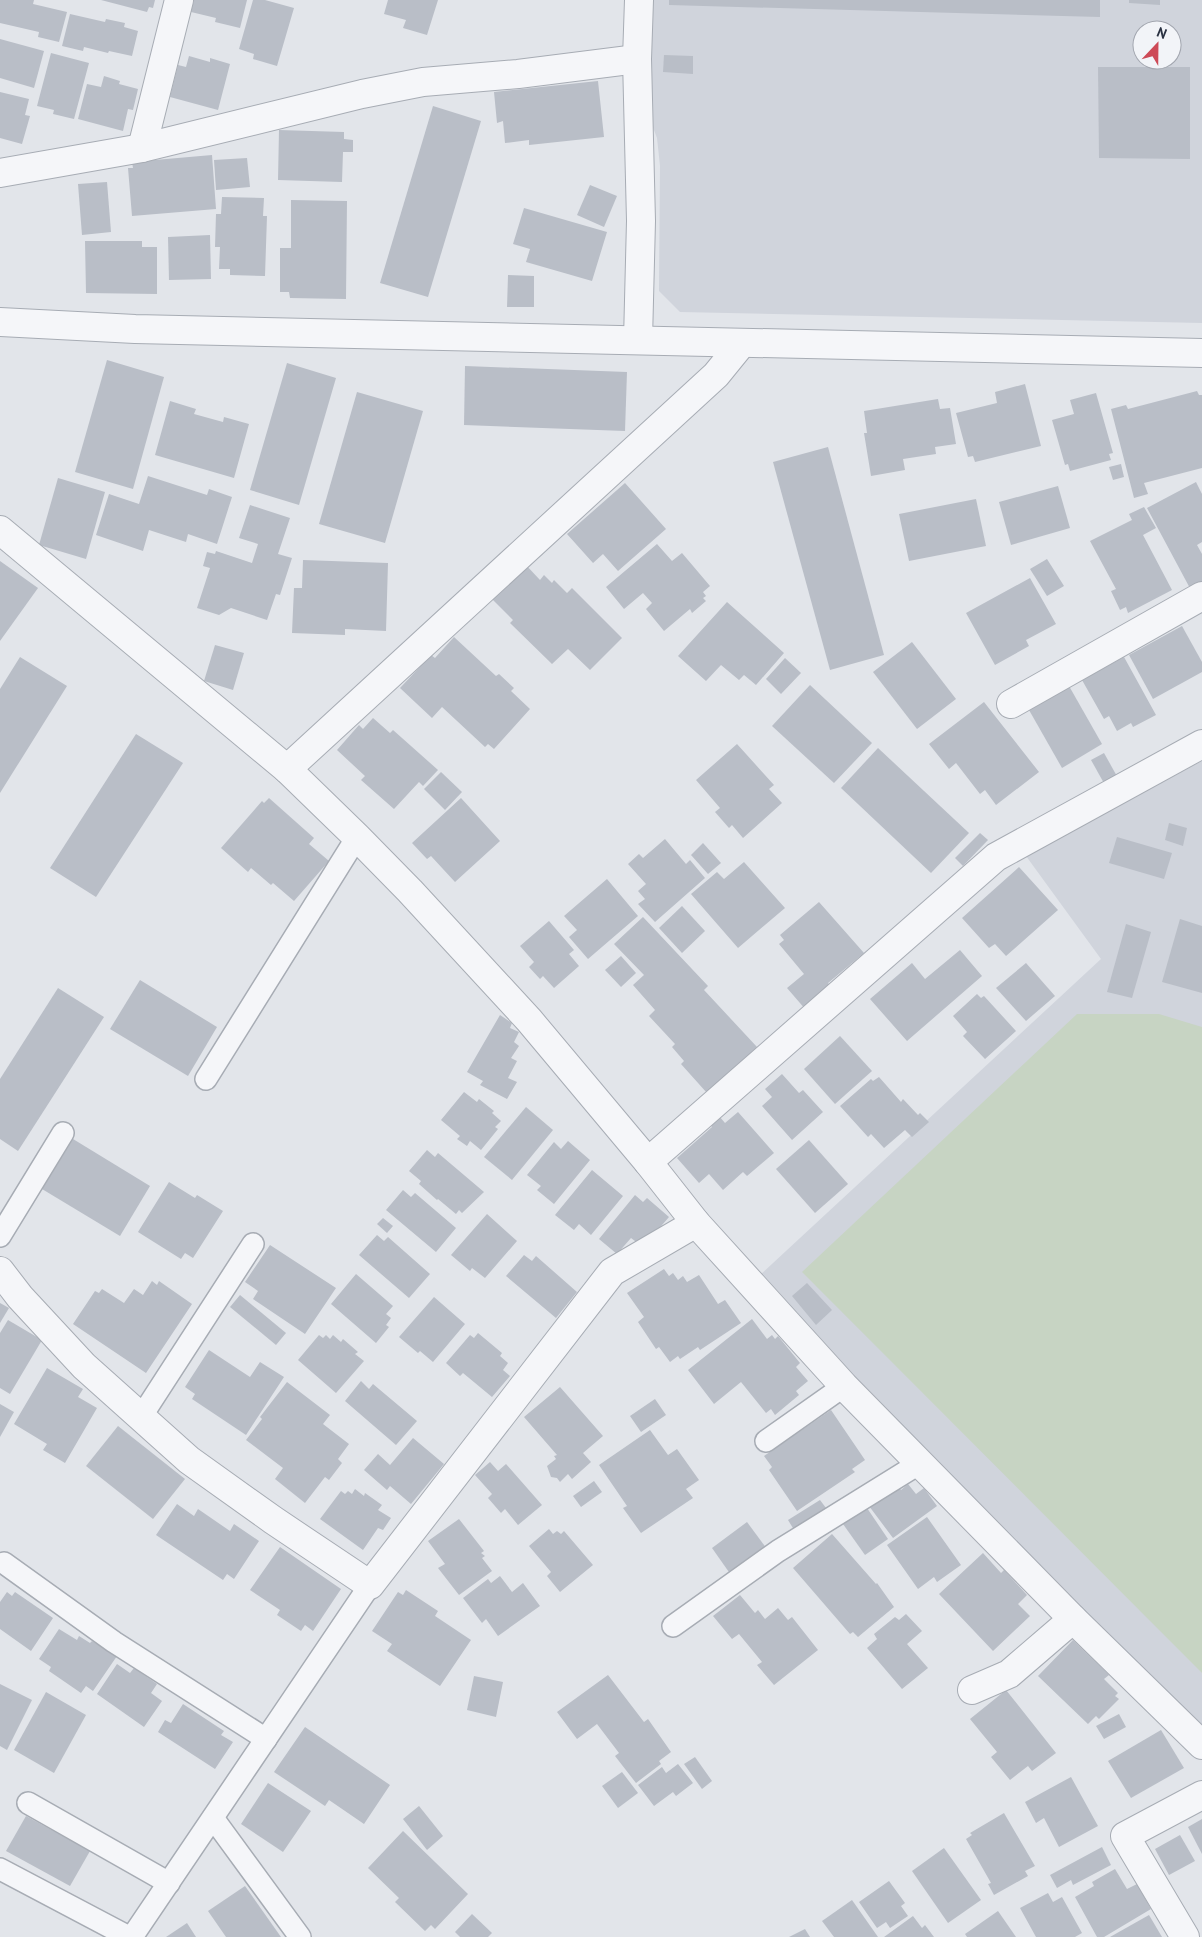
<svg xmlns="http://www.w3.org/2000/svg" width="1202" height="1937" viewBox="0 0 1202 1937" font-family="'PT Sans',sans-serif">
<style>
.built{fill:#d0d4dc;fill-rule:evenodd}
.green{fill:#c7d4c3}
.building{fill:#b9bec7}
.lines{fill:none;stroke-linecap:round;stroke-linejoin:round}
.service-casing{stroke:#a7acb4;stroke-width:24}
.minor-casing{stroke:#a7acb4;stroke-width:30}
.tertiary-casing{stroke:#a7acb4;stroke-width:30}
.service{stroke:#f5f6f9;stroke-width:21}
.minor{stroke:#f5f6f9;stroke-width:28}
.tertiary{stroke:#f5f6f9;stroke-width:28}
</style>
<rect width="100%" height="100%" fill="#e2e5ea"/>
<!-- built -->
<g class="built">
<path d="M648 0H1202V323L680 312 659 291 660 166 657 138 646 109ZM1142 30H1172V60H1142Z"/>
<path d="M1202 761V1730L866 1395 759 1276 1101 959 1026 856Z"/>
</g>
<!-- green -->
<path class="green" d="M1077 1014H1159L1202 1027V1673L802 1272Z"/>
<!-- building -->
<g class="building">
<path d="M0 0H34L33 4 67 12 59 42 38 37 39 32 0 23Z"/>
<path d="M101 0H155L153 8 149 7 147 12Z"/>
<path d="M194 0H247L240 28 215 22 216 18 191 12Z"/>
<path d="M253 0H265L294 8 277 66 253 59 254 54 239 49Z"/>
<path d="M388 0H438L427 35 403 28 406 20 384 14Z"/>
<path d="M669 0H1100V17L669 5Z"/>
<path d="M1129 0H1160V5L1129 3Z"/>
<path d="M70 14 105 22 106 19 125 23 124 27 138 31 132 56 109 51 108 53 84 47 83 51 62 46Z"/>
<path d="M0 39 44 51 34 88 0 78Z"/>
<path d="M51 53 89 63 74 119 53 114 54 110 37 106Z"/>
<path d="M664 55 693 56V74L663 72Z"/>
<path d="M189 56 210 62V58L230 64 218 110 170 97 178 65 186 67Z"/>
<path d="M1098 67H1190V159L1099 158Z"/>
<path d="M104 76 120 81 119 84 138 89 133 110 128 109 123 131 78 119 87 84 101 87Z"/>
<path d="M598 81 604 137 529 145V140L505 143 503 121 497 123 494 92Z"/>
<path d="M0 92 29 99 25 115 30 116 22 144 0 138Z"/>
<path d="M433 106 481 121 428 297 380 283Z"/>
<path d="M279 130 344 132V139L353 140V152H343L342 182 278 180Z"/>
<path d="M212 155 216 209 132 216 128 168H133L132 162Z"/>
<path d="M247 158 250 187 216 190 214 160Z"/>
<path d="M107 182 111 232 82 235 78 184Z"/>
<path d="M590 185 617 196 604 227 577 215Z"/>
<path d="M222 197 264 198 263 216H267L265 276 230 275V269H219L220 247H215L216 214H221Z"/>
<path d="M291 200 347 201 346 299 290 298 289 292H280V248H291Z"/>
<path d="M524 208 607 232 592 281 526 262 530 249 513 244Z"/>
<path d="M210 235 211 279 169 280 168 237Z"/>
<path d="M85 241H142V247H157V294L86 293Z"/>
<path d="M508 275 534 276V307H507Z"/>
<path d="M107 360 164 377 133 489 75 472Z"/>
<path d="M287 363 336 378 299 505 250 490Z"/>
<path d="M465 366 627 372 625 431 464 425Z"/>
<path d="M1025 384 1041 446 975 462 973 456 968 457 956 413 997 403 995 392Z"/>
<path d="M1197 391 1199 395H1202V468L1144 483 1148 494 1134 498 1111 409 1126 405 1128 409Z"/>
<path d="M357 392 423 411 385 543 319 524Z"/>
<path d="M1096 393 1113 453 1109 454 1111 460 1070 471 1068 464 1065 465 1052 420 1074 414 1070 400Z"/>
<path d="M938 399 940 409 950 408 956 444 935 447 936 454 903 459 905 470 871 476 864 433H867L864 411Z"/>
<path d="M170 401 196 409 194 414 223 422 224 417 249 424 234 478 155 455Z"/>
<path d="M828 447 884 655 830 670 773 462Z"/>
<path d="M1121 464 1124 477 1113 480 1109 467Z"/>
<path d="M148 476 207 495 209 489 232 497 217 544 188 534 186 542 149 530 143 551 96 535 109 494 139 504Z"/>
<path d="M58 478 105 492 86 559 39 545Z"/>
<path d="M1196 482 1202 494V542L1197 545 1202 554V586L1192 592 1147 508Z"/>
<path d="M625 483 666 529 618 571 603 554 593 563 567 534Z"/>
<path d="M1058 486 1070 528 1011 545 999 502Z"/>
<path d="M976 499 986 546 909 561 899 514Z"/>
<path d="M250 505 290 518 278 554 292 558 280 595 276 594 267 620 231 608 219 615 197 608 210 568 203 566 207 552 215 554 216 551 252 563 258 544 239 538Z"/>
<path d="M1144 507 1156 528 1143 535 1172 590 1128 613 1126 607 1120 610 1111 591 1116 589 1090 541 1132 520 1129 514Z"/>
<path d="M657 544 672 561 682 553 710 586 703 592 706 596 703 598 706 601 692 613 690 609 664 631 646 609 652 603 643 593 624 609 606 587Z"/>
<path d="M1047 559 1064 586 1047 596 1030 569Z"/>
<path d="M303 560 388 563 386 631 345 629V635L292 633 294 588H302Z"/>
<path d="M0 561 38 588 0 641Z"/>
<path d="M525 564 540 580 544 575 552 583 554 580 567 593 572 588 622 638 590 670 568 649 552 664 510 623 513 620 491 598Z"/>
<path d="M1030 578 1056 624 1026 640 1029 646 995 665 966 613Z"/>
<path d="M727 602 784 653 756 685 744 675 739 680 721 665 706 681 678 656Z"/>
<path d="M1182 626 1202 662V672L1153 699 1129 655Z"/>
<path d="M454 637 496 676 499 674 514 688 511 691 530 709 494 749 488 744 485 747 442 707 432 718 400 688 431 655 435 658Z"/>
<path d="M912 642 956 699 917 729 873 672Z"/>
<path d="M215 645 244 653 233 690 204 681Z"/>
<path d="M20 657 67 686 0 793V689Z"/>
<path d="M1124 657 1156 715 1133 727 1131 723 1117 731 1109 716 1104 719 1082 680Z"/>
<path d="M785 658 801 673 781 694 766 679Z"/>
<path d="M810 685 872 743 834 783 772 726Z"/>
<path d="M1069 686 1102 744 1062 768 1029 710Z"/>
<path d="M984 702 1039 772 996 805 985 790 980 794 956 763 949 769 929 744Z"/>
<path d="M373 718 390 733 393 730 438 770 423 786 419 782 394 809 361 780 365 776 337 750 359 725 363 729Z"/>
<path d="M136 734 183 763 96 897 50 868Z"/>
<path d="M737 744 774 785 769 789 782 803 743 838 732 825 729 828 715 812 720 808 696 780Z"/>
<path d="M878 748 969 833 931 873 841 788Z"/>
<path d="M1104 753 1118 778 1105 785 1091 760Z"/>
<path d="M441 772 462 792 445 810 424 789Z"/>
<path d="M269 798 314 838 309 844 329 861 294 901 273 883 271 885 251 868 248 872 221 848 262 801 264 803Z"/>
<path d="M461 798 500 841 455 882 431 856 427 859 412 843Z"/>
<path d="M1169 823 1187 828 1183 846 1165 840Z"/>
<path d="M980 833 988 840 963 866 955 858Z"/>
<path d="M1117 837 1172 853 1164 879 1109 863Z"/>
<path d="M665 839 686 864 690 860 705 878 655 922 638 904 645 899 638 891 646 884 628 864 639 854 643 858Z"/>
<path d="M703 843 721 863 708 874 691 855Z"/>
<path d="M744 862 785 908 738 948 691 894 717 872 724 879Z"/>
<path d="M1019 867 1058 910 1006 956 995 944 989 948 962 918Z"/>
<path d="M607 879 638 916 588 959 569 937 577 930 564 916Z"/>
<path d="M819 902 864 953 828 983 832 988 806 1010 787 988 804 974 779 944 784 940 780 935Z"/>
<path d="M682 906 705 931 682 953 659 928Z"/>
<path d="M643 917 708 986 704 990 757 1047 707 1093 681 1064 684 1061 672 1047 675 1044 649 1016 655 1010 633 985 644 975 614 944Z"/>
<path d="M1180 919 1202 926V993L1162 982Z"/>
<path d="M549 921 574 950 569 954 579 966 554 988 543 976 540 979 529 967 534 962 520 946Z"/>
<path d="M1126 924 1151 932 1132 998 1107 992Z"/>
<path d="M960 950 982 976 907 1041 870 999 912 963 925 979Z"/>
<path d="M621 956 636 973 621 987 605 970Z"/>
<path d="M1026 963 1055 996 1026 1021 996 988Z"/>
<path d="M140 980 217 1027 188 1076 110 1029Z"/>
<path d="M58 988 104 1017 18 1151 0 1139V1079Z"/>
<path d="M977 994 981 998 984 996 1016 1031 985 1059 963 1036 967 1032 953 1016Z"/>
<path d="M500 1015 512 1023 510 1028 519 1032 514 1042 519 1046 511 1058 517 1061 508 1078 517 1082 507 1099 480 1085 483 1081 467 1072Z"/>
<path d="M840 1036 872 1071 835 1104 804 1069Z"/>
<path d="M782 1074 799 1093 803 1090 823 1112 792 1140 762 1106 772 1097 765 1089Z"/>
<path d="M879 1077 901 1102 903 1099 918 1115 920 1113 929 1122 912 1137 905 1130 884 1148 871 1134 868 1137 840 1106 871 1079 873 1081Z"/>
<path d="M464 1092 477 1102 479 1099 494 1111 492 1113 501 1121 495 1127 498 1129 481 1150 470 1141 467 1146 457 1139 460 1136 441 1120Z"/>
<path d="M526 1107 553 1130 512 1180 484 1157Z"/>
<path d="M738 1112 774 1153 747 1176 743 1172 723 1190 709 1174 699 1183 677 1158 712 1127 710 1124 719 1116 725 1123Z"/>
<path d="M73 1139 150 1186 120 1236 42 1189Z"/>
<path d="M809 1140 848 1184 815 1213 776 1169Z"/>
<path d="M568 1141 590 1160 554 1204 537 1190 541 1186 527 1175 554 1142 561 1149Z"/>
<path d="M427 1150 435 1157 438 1153 484 1192 462 1213 459 1210 456 1214 438 1199 437 1200 419 1184 421 1181 409 1171Z"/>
<path d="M592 1170 623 1196 591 1235 579 1224 574 1230 555 1215Z"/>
<path d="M169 1182 195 1198 197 1195 223 1211 193 1258 185 1253 181 1259 138 1232Z"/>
<path d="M403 1190 411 1197 415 1193 456 1228 436 1252 386 1210Z"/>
<path d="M635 1195 643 1202 647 1198 669 1217 643 1247 631 1238 617 1254 599 1239Z"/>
<path d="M487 1214 517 1241 485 1278 472 1268 470 1271 451 1255Z"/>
<path d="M383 1218 393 1226 387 1233 377 1224Z"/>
<path d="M377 1235 384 1241 388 1237 430 1274 409 1298 359 1255Z"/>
<path d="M270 1245 336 1288 305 1334 253 1299 258 1291 245 1282Z"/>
<path d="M524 1255 532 1261 536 1256 577 1292 556 1318 506 1276Z"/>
<path d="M664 1269 669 1276 673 1273 678 1280 683 1276 687 1282 699 1275 718 1304 725 1300 741 1323 700 1350 698 1347 680 1359 678 1356 670 1362 659 1347 656 1349 638 1322 644 1317 627 1293Z"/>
<path d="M356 1274 393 1306 386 1314 391 1318 386 1325 389 1327 376 1343 331 1304Z"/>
<path d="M152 1281 157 1285 159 1281 192 1304 146 1373 73 1324 95 1291 99 1293 102 1289 124 1303 134 1289 143 1295Z"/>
<path d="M807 1283 832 1310 816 1325 792 1296Z"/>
<path d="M240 1295 286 1333 276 1345 230 1307Z"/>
<path d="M434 1297 465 1324 433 1362 420 1351 418 1353 399 1337Z"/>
<path d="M0 1303 9 1308 0 1323Z"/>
<path d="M752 1319 767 1339 772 1335 775 1339 778 1336 800 1363 796 1367 808 1381 796 1391 799 1395 775 1415 771 1409 766 1413 741 1382 714 1404 688 1370Z"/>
<path d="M8 1320 42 1340 10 1394 0 1388V1333Z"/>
<path d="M478 1333 502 1353 500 1356 508 1363 503 1370 510 1376 492 1397 463 1373 460 1376 446 1363 470 1335 474 1338Z"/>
<path d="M319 1335 323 1338 326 1335 330 1339 333 1335 341 1342 343 1339 358 1352 355 1354 364 1361 336 1393 298 1360Z"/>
<path d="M209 1350 250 1377 260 1362 284 1377 246 1435 192 1399 195 1394 185 1387Z"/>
<path d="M47 1368 83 1389 78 1397 97 1408 65 1463 43 1450 47 1444 14 1424Z"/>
<path d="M361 1381 369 1389 373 1384 417 1421 396 1445 345 1401Z"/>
<path d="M287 1382 330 1415 323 1424 349 1444 338 1459 342 1463 329 1480 325 1477 305 1503 275 1479 283 1468 246 1440 262 1419 260 1417Z"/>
<path d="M560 1387 603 1436 583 1453 591 1462 572 1479 568 1474 560 1482 557 1478 551 1477 547 1466 556 1459 554 1456 557 1455 524 1417Z"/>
<path d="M655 1399 666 1415 641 1432 630 1416Z"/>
<path d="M0 1404 14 1412 0 1437Z"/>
<path d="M831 1410 865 1460 852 1469 855 1472 797 1511 769 1470 772 1467 764 1456Z"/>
<path d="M118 1426 185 1479 153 1519 86 1466Z"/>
<path d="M650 1430 668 1455 677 1449 699 1480 686 1489 693 1498 641 1533 623 1508 627 1506 599 1465Z"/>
<path d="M413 1438 444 1464 411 1504 390 1486 387 1490 364 1470 378 1454 390 1465Z"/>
<path d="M490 1462 498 1471 506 1464 542 1505 518 1525 505 1509 501 1513 488 1498 492 1494 475 1475Z"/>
<path d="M594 1481 602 1492 581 1507 573 1496Z"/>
<path d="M908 1484 916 1494 924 1488 937 1506 893 1538 869 1506 898 1486 901 1490Z"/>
<path d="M355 1489 364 1496 365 1493 382 1505 378 1510 391 1518 383 1530 378 1528 363 1550 320 1519 341 1491 345 1494 348 1491 352 1494Z"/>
<path d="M820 1500 829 1512 796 1533 788 1520Z"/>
<path d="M177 1504 194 1516 198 1509 230 1531 234 1524 259 1541 234 1579 227 1574 223 1580 156 1535Z"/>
<path d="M867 1508 888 1539 865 1555 843 1524Z"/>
<path d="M927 1517 961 1565 937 1582 934 1577 918 1589 887 1545Z"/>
<path d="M459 1519 484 1551 481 1553 485 1556 482 1558 492 1571 459 1595 438 1568 445 1564 428 1541Z"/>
<path d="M747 1522 767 1549 731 1575 712 1548Z"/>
<path d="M549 1529 553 1534 557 1531 561 1534 564 1531 593 1565 560 1592 547 1576 551 1572 529 1546Z"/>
<path d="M832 1534 876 1584 877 1583 894 1607 858 1637 853 1632 850 1634 793 1568Z"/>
<path d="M280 1547 341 1589 313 1631 305 1625 301 1631 277 1615 280 1610 250 1590Z"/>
<path d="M983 1553 1001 1573 1004 1570 1027 1595 1018 1604 1030 1616 993 1651 939 1594Z"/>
<path d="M500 1576 512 1592 523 1583 540 1606 498 1636 486 1619 482 1623 463 1598 488 1579 491 1583Z"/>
<path d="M406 1590 438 1611 435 1616 471 1640 440 1686 387 1651 392 1644 372 1631 398 1592 403 1595Z"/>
<path d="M7 1592 12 1596 15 1592 53 1618 31 1651 0 1629V1602Z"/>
<path d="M740 1595 755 1613 758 1610 765 1619 778 1608 788 1620 792 1617 818 1650 774 1685 757 1665 762 1662 739 1634 732 1639 713 1616Z"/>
<path d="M906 1614 922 1631 907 1644 928 1668 902 1689 867 1648 877 1639 874 1634 895 1617 899 1620Z"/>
<path d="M59 1629 77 1640 79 1636 90 1643 92 1641 117 1656 93 1691 86 1686 81 1693 49 1671 51 1667 39 1659Z"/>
<path d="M1073 1640 1109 1675 1104 1679 1118 1693 1115 1696 1119 1699 1099 1719 1096 1716 1088 1724 1038 1676Z"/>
<path d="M117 1664 130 1673 134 1668 157 1684 151 1693 162 1701 144 1727 97 1694Z"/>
<path d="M608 1675 644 1722 648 1719 671 1752 659 1761 661 1764 636 1783 615 1756 619 1753 597 1724 577 1739 557 1712Z"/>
<path d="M474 1676 503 1682 496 1717 467 1710Z"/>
<path d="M0 1684 32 1700 7 1750 0 1746Z"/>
<path d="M1006 1690 1056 1753 1032 1771 1028 1766 1010 1780 991 1757 997 1752 970 1719Z"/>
<path d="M46 1692 86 1715 54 1773 14 1750Z"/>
<path d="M183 1704 224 1731 221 1735 233 1742 215 1769 158 1732 165 1720 171 1723Z"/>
<path d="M1119 1714 1126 1727 1104 1739 1096 1726Z"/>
<path d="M305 1727 390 1785 364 1824 329 1800 325 1806 274 1772Z"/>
<path d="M1161 1730 1184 1768 1131 1798 1108 1761Z"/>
<path d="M695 1757 712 1781 702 1789 684 1764Z"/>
<path d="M678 1764 693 1783 676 1796 673 1792 654 1806 638 1785 662 1767 666 1773Z"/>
<path d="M622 1772 638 1793 618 1808 602 1786Z"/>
<path d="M1071 1777 1098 1826 1059 1847 1044 1818 1036 1823 1025 1802Z"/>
<path d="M268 1783 311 1811 283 1852 241 1824Z"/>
<path d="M419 1806 443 1836 427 1850 403 1819Z"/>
<path d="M1004 1813 1035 1866 1025 1871 1028 1876 994 1895 988 1884 991 1883 966 1839 972 1835 970 1833Z"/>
<path d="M26 1816 90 1851 70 1886 6 1851Z"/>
<path d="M1202 1819V1854L1188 1827Z"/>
<path d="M403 1831 468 1894 435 1929 431 1925 425 1931 395 1902 399 1898 368 1868Z"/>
<path d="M1180 1835 1195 1861 1169 1875 1155 1849Z"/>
<path d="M1102 1847 1111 1865 1073 1885 1071 1880 1057 1888 1050 1875Z"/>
<path d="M944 1848 981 1900 948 1923 912 1871Z"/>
<path d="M1115 1869 1127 1889 1137 1884 1151 1909 1104 1937H1097L1075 1897 1094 1886 1092 1882Z"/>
<path d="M889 1881 905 1903 901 1906 908 1916 890 1928 886 1922 877 1928 859 1902Z"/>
<path d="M245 1886 281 1937H226L208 1911Z"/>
<path d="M1048 1893 1053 1902 1062 1897 1082 1933 1075 1937H1036L1020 1908Z"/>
<path d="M852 1900 878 1937H834L822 1921Z"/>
<path d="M998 1911 1016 1937H967L965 1934Z"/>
<path d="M472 1914 492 1933 488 1937H460L455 1932Z"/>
<path d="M1149 1915 1162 1937H1110Z"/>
<path d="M913 1916 922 1928 925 1925 934 1937H884Z"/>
<path d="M187 1923 196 1937H166Z"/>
<path d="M805 1929 810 1937H789Z"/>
</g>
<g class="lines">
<!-- service casing -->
<g class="service-casing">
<g id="service">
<path d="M206 1079 357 837"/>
<path d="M0 1236 63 1133"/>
<path d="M141 1417 253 1244"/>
<path d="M766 1441 844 1386"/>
<path d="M4 1563 114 1642 266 1739"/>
<path d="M673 1626 778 1551 920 1463"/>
<path d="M28 1803 169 1883"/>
<path d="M213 1818 300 1937"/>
<path d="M0 1869 129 1937"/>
<path d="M132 1937 370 1585"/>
</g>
</g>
<!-- minor casing -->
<g class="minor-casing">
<g id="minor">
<path d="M142 148 179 0"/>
<path d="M0 173 142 148 362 94 423 82 518 74 637 59"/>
<path d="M638 340 641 221 637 59 639 0"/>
<path d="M0 530 287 769 357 837 410 891 529 1020 648 1162 696 1223 844 1386 1073 1619 1202 1745"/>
<path d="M1011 704 1202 596"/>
<path d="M287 769 716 375 742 343"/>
<path d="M648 1162 996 857 1202 744"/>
<path d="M0 1271 20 1297 84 1366 189 1460 273 1520 370 1585 612 1272 696 1223"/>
<path d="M972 1690 1009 1674 1073 1619"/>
<path d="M1185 1937 1125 1836 1202 1795"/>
</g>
</g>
<!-- tertiary casing -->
<g class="tertiary-casing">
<path id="tertiary" d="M0 322 135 329 1202 353"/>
</g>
<!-- service -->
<use href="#service" class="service"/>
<!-- minor -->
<use href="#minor" class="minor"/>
<!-- tertiary -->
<use href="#tertiary" class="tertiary"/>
</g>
<!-- north arrow -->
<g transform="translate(1157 45) rotate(22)"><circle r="24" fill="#f2f4f8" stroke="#a2a6af"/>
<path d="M0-4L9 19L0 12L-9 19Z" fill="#cd4a57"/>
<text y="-8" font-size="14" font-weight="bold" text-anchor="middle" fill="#2a3242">N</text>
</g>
</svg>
